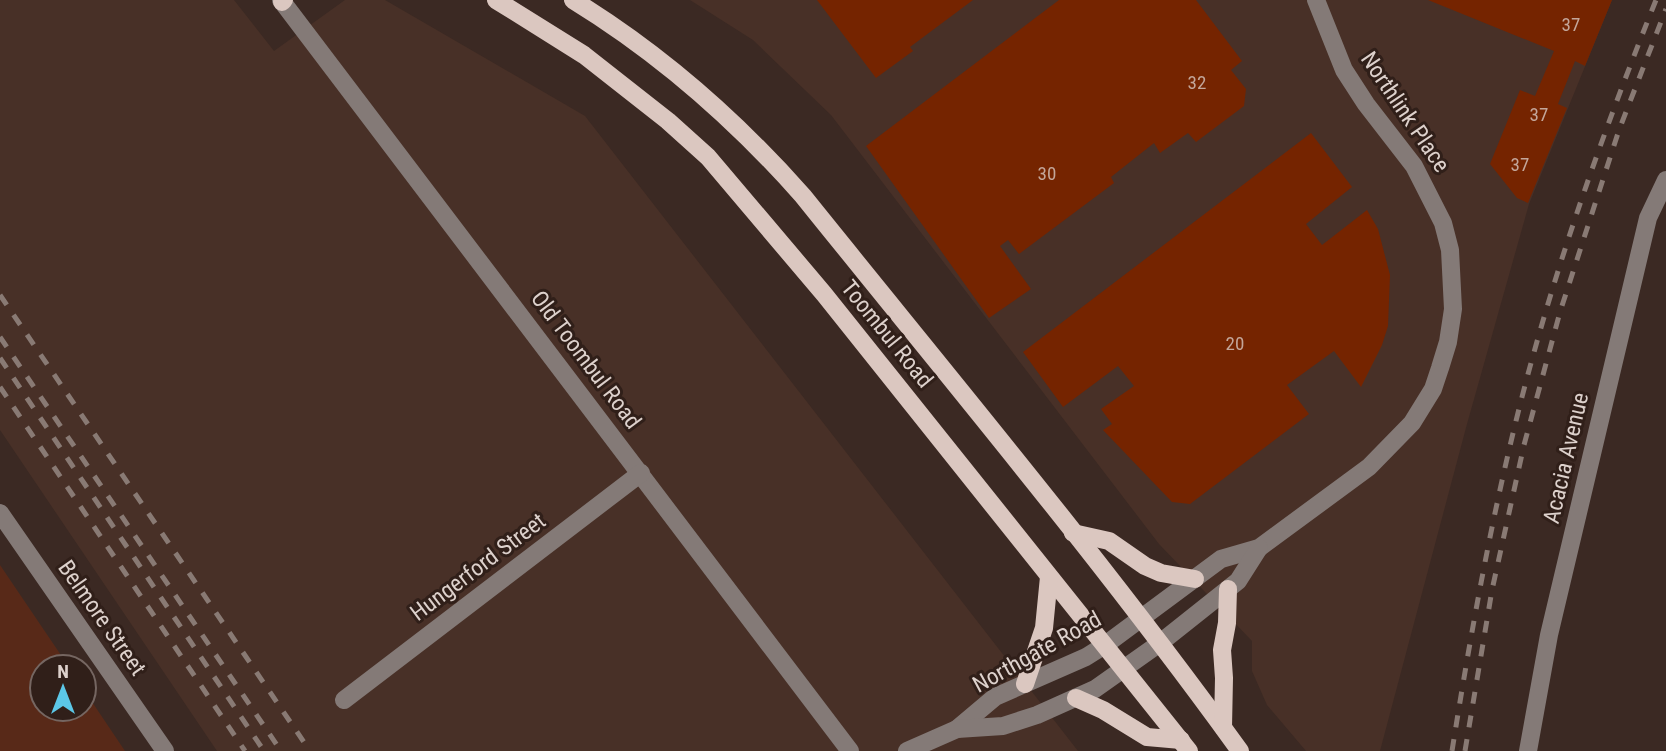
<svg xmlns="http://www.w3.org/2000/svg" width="1666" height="751" viewBox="0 0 1666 751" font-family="'Roboto Condensed',sans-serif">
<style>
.built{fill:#483027}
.green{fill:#582918}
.building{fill:#752400}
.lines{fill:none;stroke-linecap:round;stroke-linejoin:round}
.minor{stroke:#847a77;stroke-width:18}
.major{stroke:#dbc7c0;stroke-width:18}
.rail{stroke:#897a74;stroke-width:5;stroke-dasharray:12 12;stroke-linecap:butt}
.labels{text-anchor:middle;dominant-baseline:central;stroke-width:6;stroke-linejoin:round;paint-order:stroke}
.number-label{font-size:19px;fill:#c3a699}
.street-label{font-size:23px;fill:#ddd1cc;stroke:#301f19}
</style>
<rect width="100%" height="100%" fill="#3b2923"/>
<!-- built -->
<g class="built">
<path d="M0 0H234L274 51 345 0H385L585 116 1078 751H217L0 430Z"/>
<path d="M690 0H1612L1529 204 1467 424 1380 751H1306L1267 705 1252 671V641L1159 544 831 115 753 40Z"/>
</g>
<!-- green -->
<path class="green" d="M0 565 69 667H42V709H84V690L125 751H0Z"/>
<!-- building -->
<g class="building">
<path d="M817 0H973L910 47 913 51 876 78Z"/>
<path d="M1059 0H1196L1242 61 1231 70 1246 89 1244 106 1196 142 1188 133 1160 153 1154 143 1111 177 1114 183 1019 254 1008 240 1000 246 1031 289 989 318 866 146Z"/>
<path d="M1428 0H1612L1585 66 1575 61 1558 104 1567 108 1528 203 1517 198 1490 164 1520 90 1535 96 1554 51Z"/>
<path d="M1311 133 1352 187 1306 224 1322 245 1367 210 1378 229 1390 275 1388 326 1382 345 1361 387 1334 351 1287 385 1309 414 1190 504 1172 502 1103 430 1112 424 1101 409 1134 386 1118 366 1063 407 1023 352Z"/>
</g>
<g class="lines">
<!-- minor -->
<g class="minor">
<path d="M281 0 850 751"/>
<path d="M0 513 165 751"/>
<path d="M344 700 641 473"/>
<path d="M957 729 995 697 1086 657 1105 645 1221 559 1259 548 1369 467 1412 423 1433 389 1440 368 1448 342 1453 309 1450 250 1443 223 1414 166 1366 104 1344 70 1316 0"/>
<path d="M907 751 957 729 1003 726 1037 715 1095 689 1160 643 1238 581 1259 548"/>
<path d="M1528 751 1549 635 1648 218 1666 180"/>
</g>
<!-- major -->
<g class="major">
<path d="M496 0 584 55 668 121 708 157 824 294 1189 751"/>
<path d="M573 0C661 54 735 119 803 196 950 379 1102 560 1240 751"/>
<path d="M282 2 284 0"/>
<path d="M1073 533 1109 541 1145 566 1161 573 1195 579"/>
<path d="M1025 684 1044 628 1049 577"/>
<path d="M1076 698 1103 710 1147 737 1181 740"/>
<path d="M1223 727 1224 678 1222 650 1227 623 1228 589"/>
</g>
<!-- rail -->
<g class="rail">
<path d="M0 295 310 751"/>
<path d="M0 337 281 751"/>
<path d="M0 358 264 751"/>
<path d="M0 387 245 751"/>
<path d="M1452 751C1471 632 1492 514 1522 397 1557 261 1604 130 1656 0"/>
<path d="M1465 751 1492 590 1524 445 1560 312 1619 130 1666 9"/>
</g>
</g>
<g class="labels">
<!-- number labels -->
<g class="number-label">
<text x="1571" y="24">37</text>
<text x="1197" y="82">32</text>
<text x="1539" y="114">37</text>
<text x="1520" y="164">37</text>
<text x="1047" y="173">30</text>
<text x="1235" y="343">20</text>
</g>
<!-- street labels -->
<g class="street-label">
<text transform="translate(1405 112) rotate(56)">Northlink Place</text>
<text transform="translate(887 334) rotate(51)">Toombul Road</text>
<text transform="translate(586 360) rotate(53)">Old Toombul Road</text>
<text transform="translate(1566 458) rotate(-77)">Acacia Avenue</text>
<text transform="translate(478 567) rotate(-37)">Hungerford Street</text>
<text transform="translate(102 618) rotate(55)">Belmore Street</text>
<text transform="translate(1037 652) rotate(-29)">Northgate Road</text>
</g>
</g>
<!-- north arrow -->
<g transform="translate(63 688)"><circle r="33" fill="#301f19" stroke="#756661" stroke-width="2"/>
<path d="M0-5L12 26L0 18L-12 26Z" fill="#5cc7e7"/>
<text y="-10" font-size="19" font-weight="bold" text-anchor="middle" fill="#ddd1cc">N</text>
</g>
</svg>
